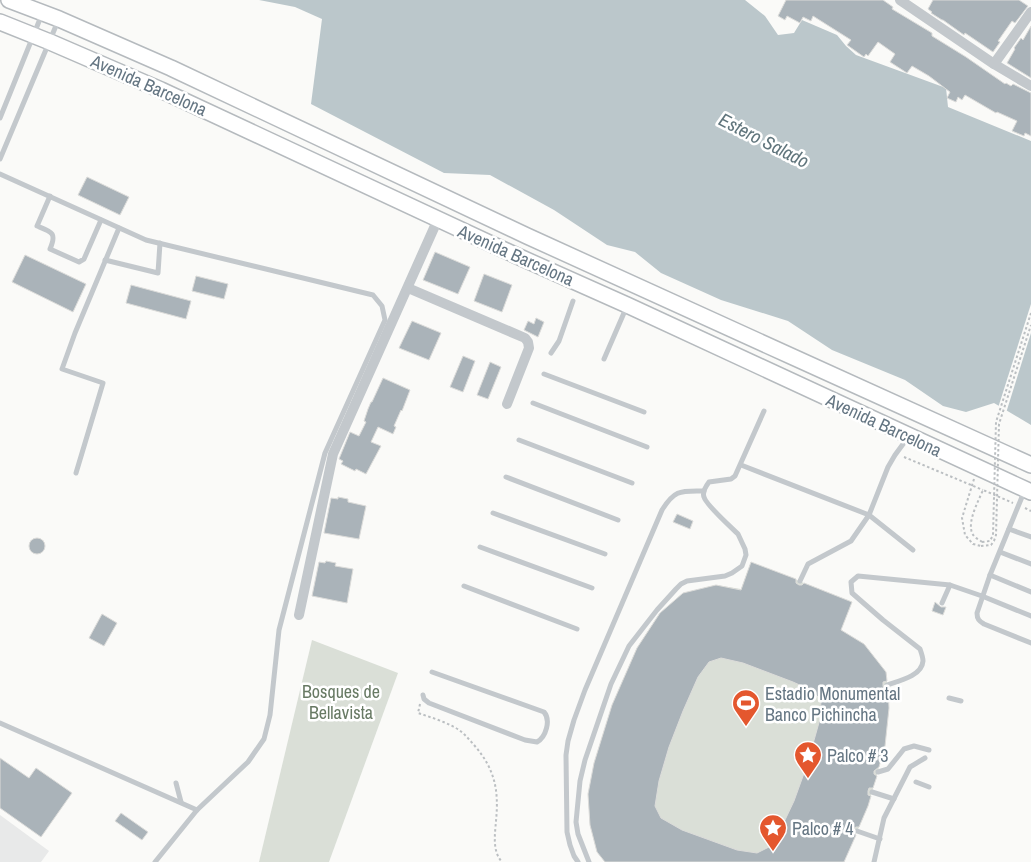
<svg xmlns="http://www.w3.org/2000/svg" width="1031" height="862" viewBox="0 0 1031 862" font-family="'Archivo Narrow',sans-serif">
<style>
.built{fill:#e8e9e9}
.green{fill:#dadfd7}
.water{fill:#bbc7cb}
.pier{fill:#fafaf8}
.building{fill:#aab3b9;stroke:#dcdcda;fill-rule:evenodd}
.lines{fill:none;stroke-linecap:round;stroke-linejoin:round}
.primary-casing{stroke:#b5babe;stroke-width:18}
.path{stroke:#bbbfc2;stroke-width:2;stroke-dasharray:2.5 2.5;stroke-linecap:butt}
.lane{stroke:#c3c8cc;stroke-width:5}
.street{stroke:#c3c8cc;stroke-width:10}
.primary{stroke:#fff;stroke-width:15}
.path-bridge{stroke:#bbbfc2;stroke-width:2;stroke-dasharray:2.5 2.5;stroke-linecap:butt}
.labels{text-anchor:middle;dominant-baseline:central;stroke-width:5;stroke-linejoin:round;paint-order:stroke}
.street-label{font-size:18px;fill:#657683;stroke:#fff}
.park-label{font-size:18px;fill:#687a64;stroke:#fff}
.poi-label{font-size:18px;fill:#657683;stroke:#fff;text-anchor:start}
.water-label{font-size:19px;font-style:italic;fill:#60757c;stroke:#fff}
</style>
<rect width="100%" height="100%" fill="#fafaf8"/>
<!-- built -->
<path class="built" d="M0 815 49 851 41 862H0Z"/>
<!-- green -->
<g class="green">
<path d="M751 562 852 602 841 630 864 644 886 672 889 708 885 746 868 806 844 862H605L597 852 590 825 588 795 612 705 637 648 659 614 683 593 716 585 741 589Z"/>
<path d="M312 640 398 673 329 862H259Z"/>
</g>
<!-- water -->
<path class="water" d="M259 0H745L765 16 778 35 794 33 802 20 837 35 846 46 856 55 946 88 948 107 1031 141V425L994 403 966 412 943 406 905 380 832 350 788 321 721 300 661 273 635 252 607 245 554 210 490 175 444 173 311 104 322 19 295 7Z"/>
<!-- pier -->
<path class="pier" d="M1031 304V333L1006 413 998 408Z"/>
<!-- building -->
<g class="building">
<path d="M786 0H883L893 7 892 9 932 33V36L966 57 1005 84 1006 83 1011 86 1013 84 1031 93V136L1025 133 1024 136 1012 131 1017 121 997 112 996 113 965 95 962 100 958 97 956 102 947 98 950 92 929 76 912 66 907 73 890 62 895 54 878 42 868 56 866 54 864 57 847 45 851 40 813 16 811 21 803 17 800 23 787 16 785 20 778 16Z"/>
<path d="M933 0H1019L1028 6 1015 23 1012 21 998 41 1000 42 993 52 965 33 964 35 943 20H942L931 13 932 12 928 9Z"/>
<path d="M1031 26V78L1007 63 1015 49 1014 48 1021 38 1023 40Z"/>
<path d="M87 177 129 197 120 215 78 195Z"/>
<path d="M435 252 470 267 458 294 423 280Z"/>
<path d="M25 255 86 284 73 312 12 282Z"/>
<path d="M484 274 512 285 502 312 474 301Z"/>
<path d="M196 276 228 284 224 299 192 291Z"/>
<path d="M131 285 191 301 186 319 126 303Z"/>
<path d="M536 318 544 322 538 337 524 330 528 321 534 324Z"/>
<path d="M412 321 441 333 429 360 399 348Z"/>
<path d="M463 356 475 361 463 392 450 387Z"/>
<path d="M490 362 501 367 488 399 477 395Z"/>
<path d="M383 378 410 390 402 411 401 410 394 426 396 427 393 434 378 427 371 442 381 446 366 474 356 469 355 471 341 464 343 461 339 459 350 432 359 436 366 422 364 421 368 409 371 402H372Z"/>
<path d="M338 497 348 499V502L366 506 359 539 324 533 331 498 338 499Z"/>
<path d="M677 514 693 521 690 529 673 522Z"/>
<circle cx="37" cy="546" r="8"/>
<path d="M326 561 336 563 335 566 353 569 347 603 312 596 319 562 325 563Z"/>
<path d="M751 562 796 579V583L799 585H802L804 583 852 602 841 630 864 644 886 672 887 681 883 682V686L884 689H888L889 708 885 746 879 767 874 771V774L877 776 873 788H869L868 791V795L871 796 868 806 859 827H856L853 829V832L856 835 844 862H605L597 852 590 825 588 794 594 763 612 705 637 648 660 613 683 593 716 585 741 590ZM721 658 743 663 793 682 811 690 821 700 820 719 807 765 794 801 785 820 769 847 757 853 737 850 682 830 661 818 655 806 659 781 669 747 683 711 698 677 709 662Z"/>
<path d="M935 602 941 607H946L943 615 932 611Z"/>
<path d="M102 614 117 623 104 646 89 638Z"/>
<path d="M0 758 29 778 36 768 72 793 41 837 0 808Z"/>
<path d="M121 813 148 832 142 840 115 821Z"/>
</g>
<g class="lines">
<!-- primary casing -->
<g class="primary-casing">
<g id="primary">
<path d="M9 0 59 19 171 68 527 236 793 357 1031 465"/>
<path d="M0 22 50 42 161 90 515 255 627 305 1031 492"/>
</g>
</g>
<!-- path -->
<g class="path">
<path d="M904 457 983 490"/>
<path d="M974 479 962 518 965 535 973 544 981 546"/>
<path d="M1025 508 1031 511"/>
<path d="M982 542C980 540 977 539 975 537 964 527 978 502 983 490L1013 503"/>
<path d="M420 704 418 713C430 717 443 721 454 727 462 731 468 738 474 745 495 769 499 790 496 821 495 834 492 851 502 862"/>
</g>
<!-- lane -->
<g class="lane">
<path d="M0 118 42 14"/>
<path d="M0 159 58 21"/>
<path d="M0 174 146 240 373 295 382 306 385 320 325 453 279 630 270 715 264 739 248 762 197 810 155 862"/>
<path d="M50 196 37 226C52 232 57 233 50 249L79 262 84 259 101 220"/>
<path d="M105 260 158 273 160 243"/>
<path d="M551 353 559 341 573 301"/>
<path d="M604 359 627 306"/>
<path d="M544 374 644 412"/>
<path d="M533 403 647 447"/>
<path d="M519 440 632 483"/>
<path d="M741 465 869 515 888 467 895 455 909 436"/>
<path d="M76 473 103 383 62 369 75 333 119 228"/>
<path d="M506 477 618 520"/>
<path d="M1024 492 990 575 977 613C977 619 979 621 984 624L1031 643"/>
<path d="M493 513 605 554"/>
<path d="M1009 529 1031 537"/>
<path d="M480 547 592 588"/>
<path d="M1000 552 1031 564"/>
<path d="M990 575 1031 592"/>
<path d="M800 581 808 564 851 541 869 515 913 550"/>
<path d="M464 586 577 629"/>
<path d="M942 603 950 585"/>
<path d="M887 685C899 681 922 676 923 661 923 657 921 652 920 649L883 620 852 593 851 582 858 576 950 585 982 596 1031 616"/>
<path d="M423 695 424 699 429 703 525 740 537 742C546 737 551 720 544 712L432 672"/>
<path d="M949 698 961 701"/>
<path d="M0 723 197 810"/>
<path d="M878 772 888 769 904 749 914 746 929 750"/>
<path d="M916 782 929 787"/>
<path d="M176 783 181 802"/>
<path d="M872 792 894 799"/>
<path d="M857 831 880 839"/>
<path d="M578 862 574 856 570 845 567 832 566 755 568 741 574 720 585 690 662 510C675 489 681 491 704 491"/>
<path d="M589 862 578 834 576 822 580 781 585 760 611 684 629 646 657 610 676 589 681 584 687 581 725 576 732 573 742 566 746 555 745 549 738 534C731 527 706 505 704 497 702 492 706 486 709 482L731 479 735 476 764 411"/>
<path d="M874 862 884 818 910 767 925 758"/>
</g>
<!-- street -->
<g class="street">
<path d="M900 0 994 64 1031 86"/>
<path d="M994 64 1031 12"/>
<path d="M408 288 525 338 528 342 529 348 507 404"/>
<path d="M299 615 333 454 438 219"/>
</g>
<!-- primary -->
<use href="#primary" class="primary"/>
<!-- path-bridge -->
<g class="path-bridge">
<path d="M982 542 990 541 993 535 996 422 1031 313"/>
<path d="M981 546 991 545 994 541 996 535 999 424 1031 325"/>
</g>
</g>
<!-- icons -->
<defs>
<g id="stadium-pin" transform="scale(1.4375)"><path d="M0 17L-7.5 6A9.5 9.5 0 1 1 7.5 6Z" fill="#e4572e" stroke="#fff"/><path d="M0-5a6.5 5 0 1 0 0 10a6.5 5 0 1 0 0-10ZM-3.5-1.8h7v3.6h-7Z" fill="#fff"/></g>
<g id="sight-pin" transform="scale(1.4375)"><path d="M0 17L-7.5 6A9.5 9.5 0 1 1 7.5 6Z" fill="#e4572e" stroke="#fff"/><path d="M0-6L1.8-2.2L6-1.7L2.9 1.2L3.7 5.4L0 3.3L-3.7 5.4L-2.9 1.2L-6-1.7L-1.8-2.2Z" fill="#fff"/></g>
</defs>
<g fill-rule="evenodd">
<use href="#stadium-pin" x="746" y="703"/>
<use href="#sight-pin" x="808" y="755"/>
<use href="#sight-pin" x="773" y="828"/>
</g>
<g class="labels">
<!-- street labels -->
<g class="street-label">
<text transform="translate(149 85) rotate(24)">Avenida Barcelona</text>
<text transform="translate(516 255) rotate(24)">Avenida Barcelona</text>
<text transform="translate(884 425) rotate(25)">Avenida Barcelona</text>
</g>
<!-- park labels -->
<g class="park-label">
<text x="341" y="691">Bosques de<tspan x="341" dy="21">Bellavista</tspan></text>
</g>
<!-- poi labels -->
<g class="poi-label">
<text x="765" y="693">Estadio Monumental<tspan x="765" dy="21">Banco Pichincha</tspan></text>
<text x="827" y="755">Palco # 3</text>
<text x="792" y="828">Palco # 4</text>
</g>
<!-- water labels -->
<g class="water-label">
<text transform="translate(764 140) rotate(27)">Estero Salado</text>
</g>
</g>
</svg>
